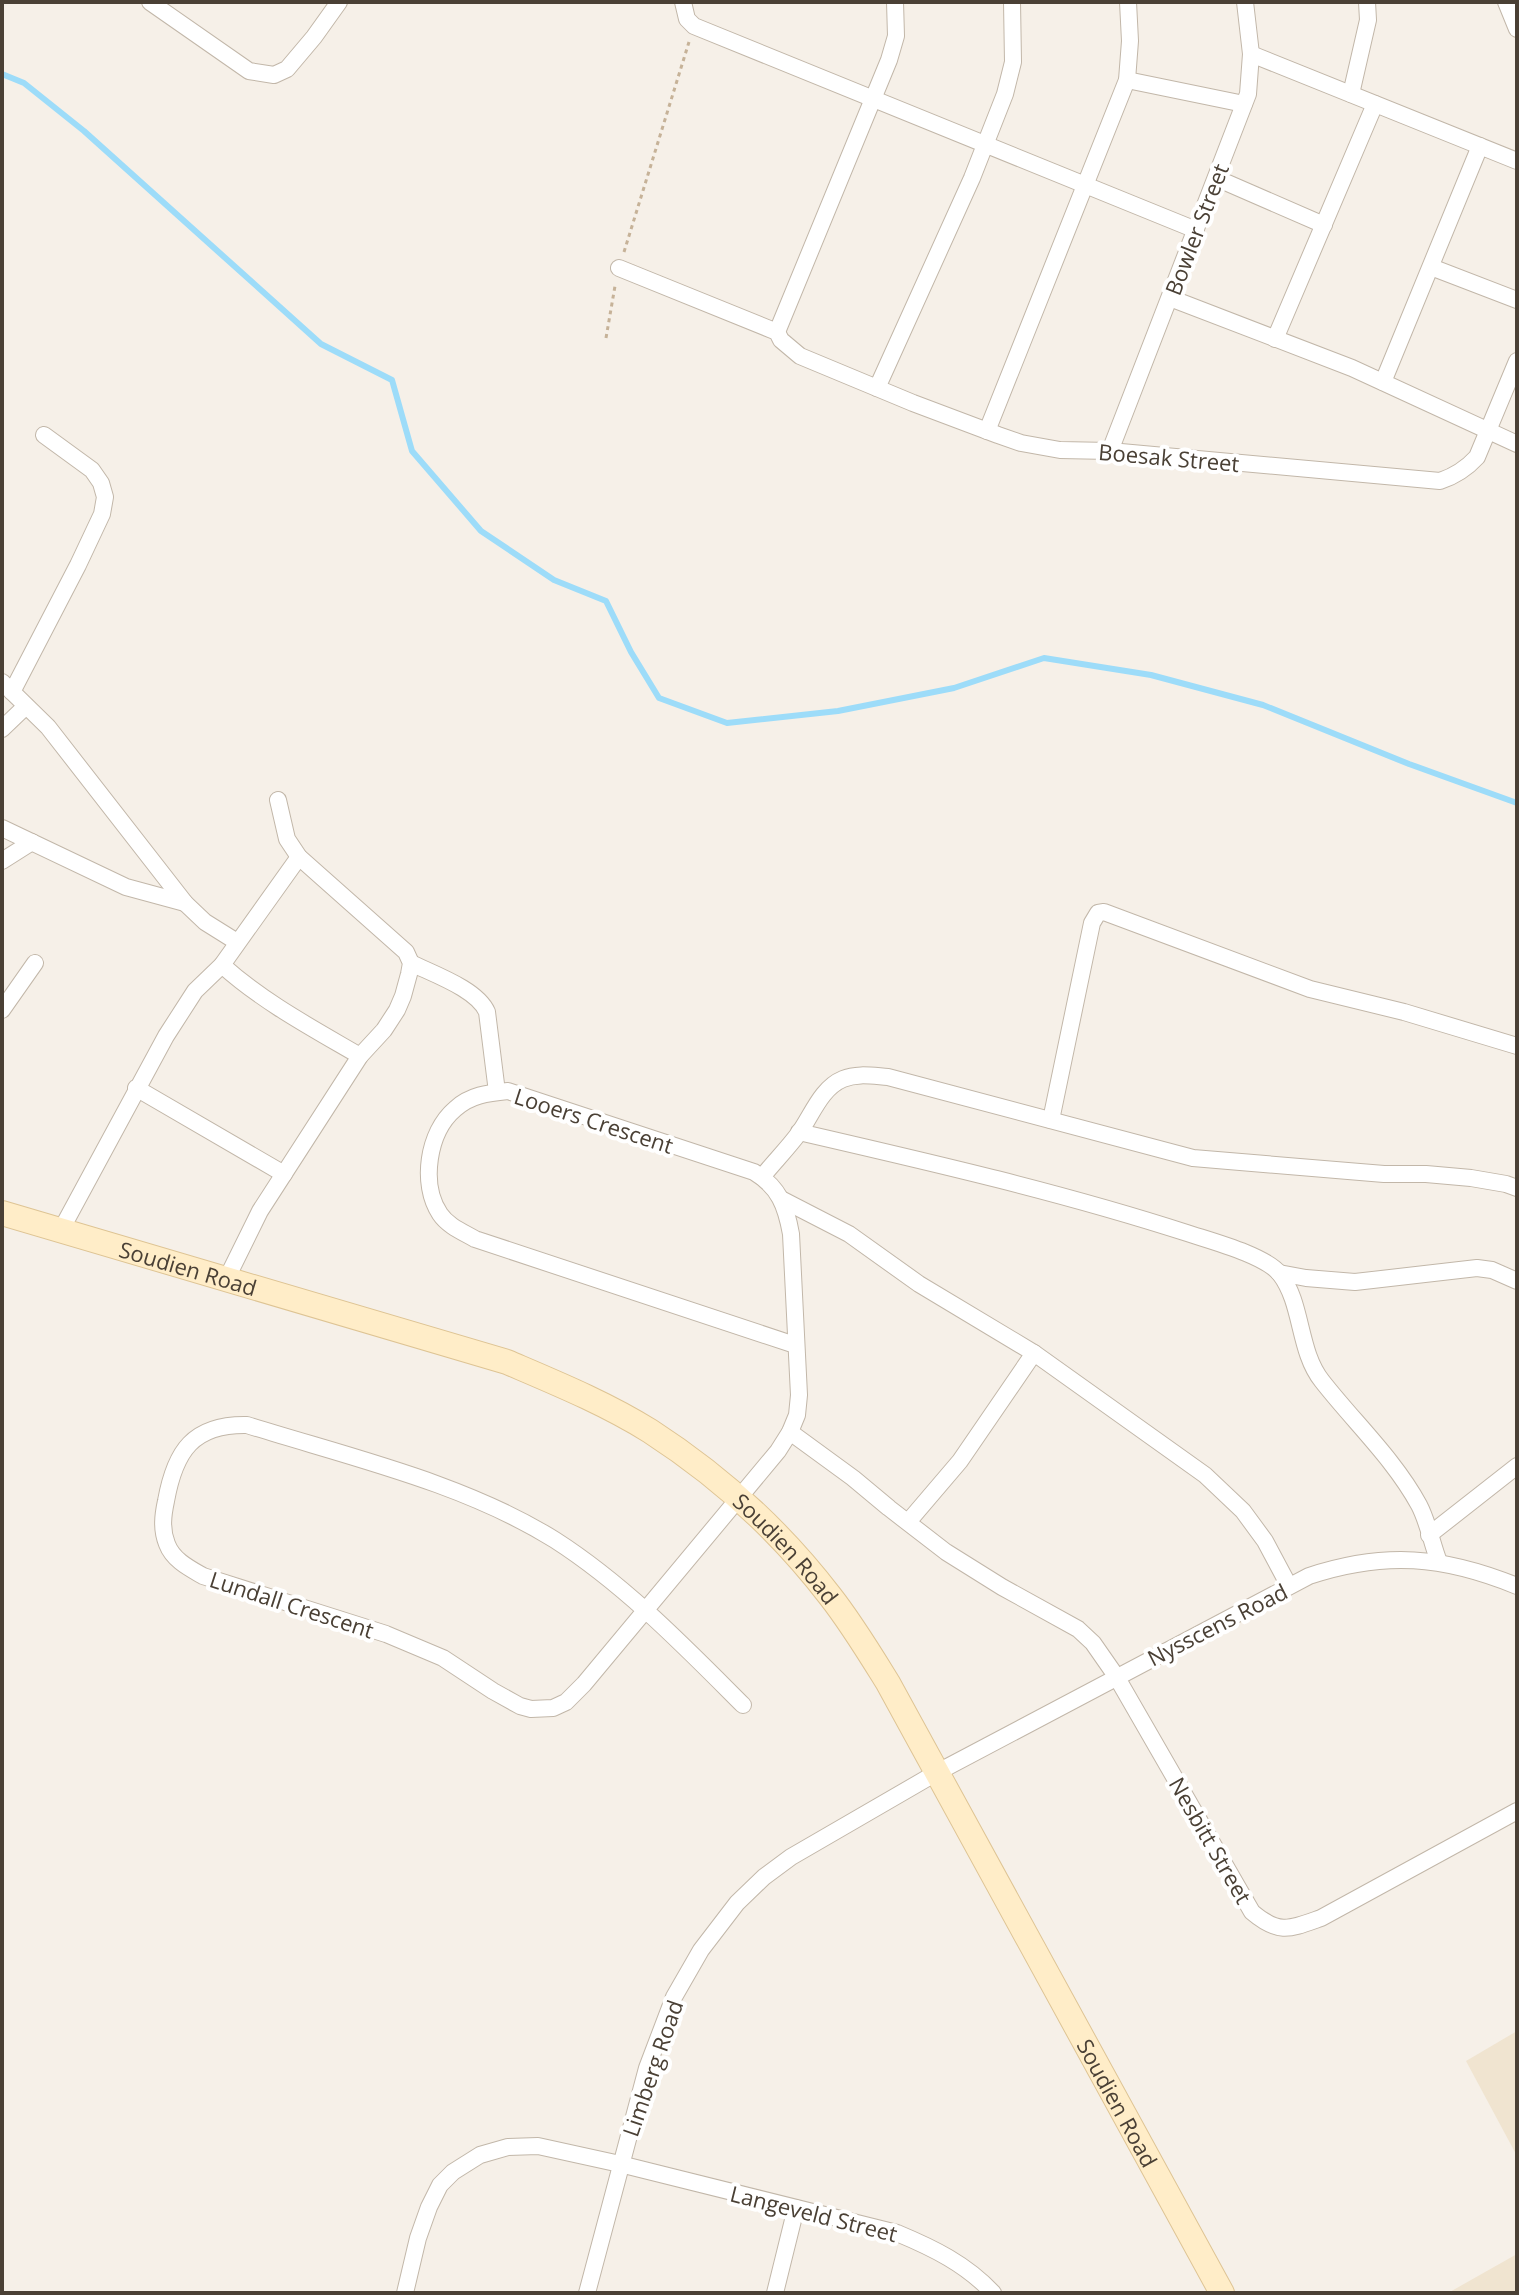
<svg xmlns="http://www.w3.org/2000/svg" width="1519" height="2295" viewBox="0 0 1519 2295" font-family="'Open Sans',sans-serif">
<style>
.education{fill:#f0e4d0}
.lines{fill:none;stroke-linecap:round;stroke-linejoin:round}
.stream{stroke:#9ddcf9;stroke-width:6}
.street-casing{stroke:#c2b7a9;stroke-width:18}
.secondary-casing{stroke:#dec494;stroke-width:26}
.path{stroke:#c6b298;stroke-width:3;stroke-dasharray:4 4;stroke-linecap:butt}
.street{stroke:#fff;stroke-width:16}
.secondary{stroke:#ffedc8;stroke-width:24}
.labels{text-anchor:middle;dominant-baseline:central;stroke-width:8;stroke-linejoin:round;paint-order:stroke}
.street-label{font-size:22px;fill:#4a4035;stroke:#fff}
</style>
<rect width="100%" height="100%" fill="#f6f0e8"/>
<!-- education -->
<g class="education">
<path d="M1517 2031V2156L1466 2061Z"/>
<path d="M1517 2254V2293H1448Z"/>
</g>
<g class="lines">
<!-- stream -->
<path class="stream" d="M2 74 24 83 84 131 321 344 392 380 412 451 481 531 554 580 606 601 631 652 659 698 727 723 838 711 954 688 1044 658 1151 675 1263 705 1409 764 1517 803"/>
<!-- street casing -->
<g class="street-casing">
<g id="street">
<path d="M150 2 249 71 274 75 287 69 314 37 339 2"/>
<path d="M683 2 687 19 694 26 1196 230"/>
<path d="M1506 2 1517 29"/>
<path d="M1251 54 1517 161"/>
<path d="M1127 80 1244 104"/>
<path d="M1351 94 1368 20 1367 2"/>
<path d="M1216 178 1324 225"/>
<path d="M1431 267 1517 300"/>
<path d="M619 268 777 332 781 340 800 356 913 403 998 435 1021 443 1060 450 1110 451 1440 481C1455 476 1466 469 1477 457L1517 361"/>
<path d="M1170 298 1352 368 1517 444"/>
<path d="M777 332 889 60 896 36 895 2"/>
<path d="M1275 339 1375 104"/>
<path d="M1383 382 1480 146"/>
<path d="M877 388 972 178 1005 94 1013 62 1012 2"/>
<path d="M987 431 1127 80 1130 41 1128 2"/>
<path d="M1110 451 1248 94 1251 54 1245 2"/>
<path d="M2 682 48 727 185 903 205 922 237 942"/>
<path d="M12 692 78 565 102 514 105 497 101 483 92 470 44 435"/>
<path d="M2 729 26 706"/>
<path d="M2 828 126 887 185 903"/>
<path d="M2 861 32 842"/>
<path d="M411 963C433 974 477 989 487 1012L497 1092"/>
<path d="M222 965C263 1002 312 1028 360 1056"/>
<path d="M2 1010 35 963"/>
<path d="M136 1088 284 1174"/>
<path d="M1051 1120 1092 923 1098 913 1104 912 1310 989 1404 1012 1517 1046"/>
<path d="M799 1132C929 1162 1060 1192 1187 1233 1211 1241 1265 1255 1280 1274 1303 1304 1298 1351 1322 1381 1354 1422 1394 1459 1419 1505 1428 1522 1432 1544 1439 1562"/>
<path d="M762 1177C774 1162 788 1148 799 1133 812 1115 821 1088 843 1079 857 1073 873 1076 888 1077L1193 1158 1384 1174H1426L1471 1178 1506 1184 1517 1188"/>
<path d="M783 1200 849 1234 919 1284 1034 1353 1205 1475 1243 1511 1265 1541 1289 1586"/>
<path d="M61 1230 166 1036 195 991 222 965 299 857"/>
<path d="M1279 1273 1306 1278 1355 1282 1477 1268 1492 1270 1517 1281"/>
<path d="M227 1278 260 1211 360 1056 384 1030 397 1010 403 996 409 974 411 963 406 952 299 857 287 839 278 800"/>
<path d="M790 1432 853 1478 889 1508 946 1552 1002 1587 1078 1629 1093 1643 1116 1676 1252 1912C1279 1935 1290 1929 1321 1918L1517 1811"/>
<path d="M908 1522 960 1461 1034 1353"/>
<path d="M1429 1535 1517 1466"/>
<path d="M743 1705C684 1646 625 1585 555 1540 464 1483 349 1457 247 1425 193 1424 175 1451 166 1501 163 1515 161 1529 167 1544 173 1560 189 1568 203 1576L386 1634 443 1658 493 1691 520 1706 531 1709 553 1708 566 1702 584 1684 778 1451 790 1432 797 1415 799 1395 791 1234C786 1206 779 1187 754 1172L508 1091C488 1093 470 1095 455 1109 428 1132 420 1184 440 1214 448 1226 463 1232 475 1239L795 1345"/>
<path d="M405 2293 418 2238 429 2207 440 2185 453 2172 480 2155 508 2147 538 2146 620 2164 897 2233C933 2248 966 2264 993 2293"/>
<path d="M587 2293 647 2068 674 1997 701 1950 737 1903 764 1877 791 1857 936 1773 1309 1576C1385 1551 1443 1556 1517 1586"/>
<path d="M775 2293 796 2208"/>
</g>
</g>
<!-- secondary casing -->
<g class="secondary-casing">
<g id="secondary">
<path id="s1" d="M2 1213 507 1362C556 1383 605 1403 650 1431 718 1475 781 1532 830 1596 852 1624 870 1654 888 1683L1222 2293"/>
</g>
</g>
<!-- path -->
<g class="path">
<path d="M624 252 689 42"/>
<path d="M606 338 615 286"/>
</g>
<!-- street -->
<use href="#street" class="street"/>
<!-- secondary -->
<use href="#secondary" class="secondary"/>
</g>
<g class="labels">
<!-- street labels -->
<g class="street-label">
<text transform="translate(1196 229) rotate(-69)">Bowler Street</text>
<text transform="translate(1169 457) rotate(5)">Boesak Street</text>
<text transform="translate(594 1120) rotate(18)">Looers Crescent</text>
<text stroke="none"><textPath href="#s1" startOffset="194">Soudien Road</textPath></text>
<text stroke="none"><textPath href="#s1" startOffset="866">Soudien Road</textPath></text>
<text transform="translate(292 1604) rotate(18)">Lundall Crescent</text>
<text transform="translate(1217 1624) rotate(-27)">Nysscens Road</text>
<text transform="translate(1211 1840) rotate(60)">Nesbitt Street</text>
<text transform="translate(652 2068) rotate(-71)">Limberg Road</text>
<text stroke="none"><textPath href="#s1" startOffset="1514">Soudien Road</textPath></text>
<text transform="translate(814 2213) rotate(14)">Langeveld Street</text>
</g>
</g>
<!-- border -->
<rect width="1519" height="2295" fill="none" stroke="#4a4035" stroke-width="8"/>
</svg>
